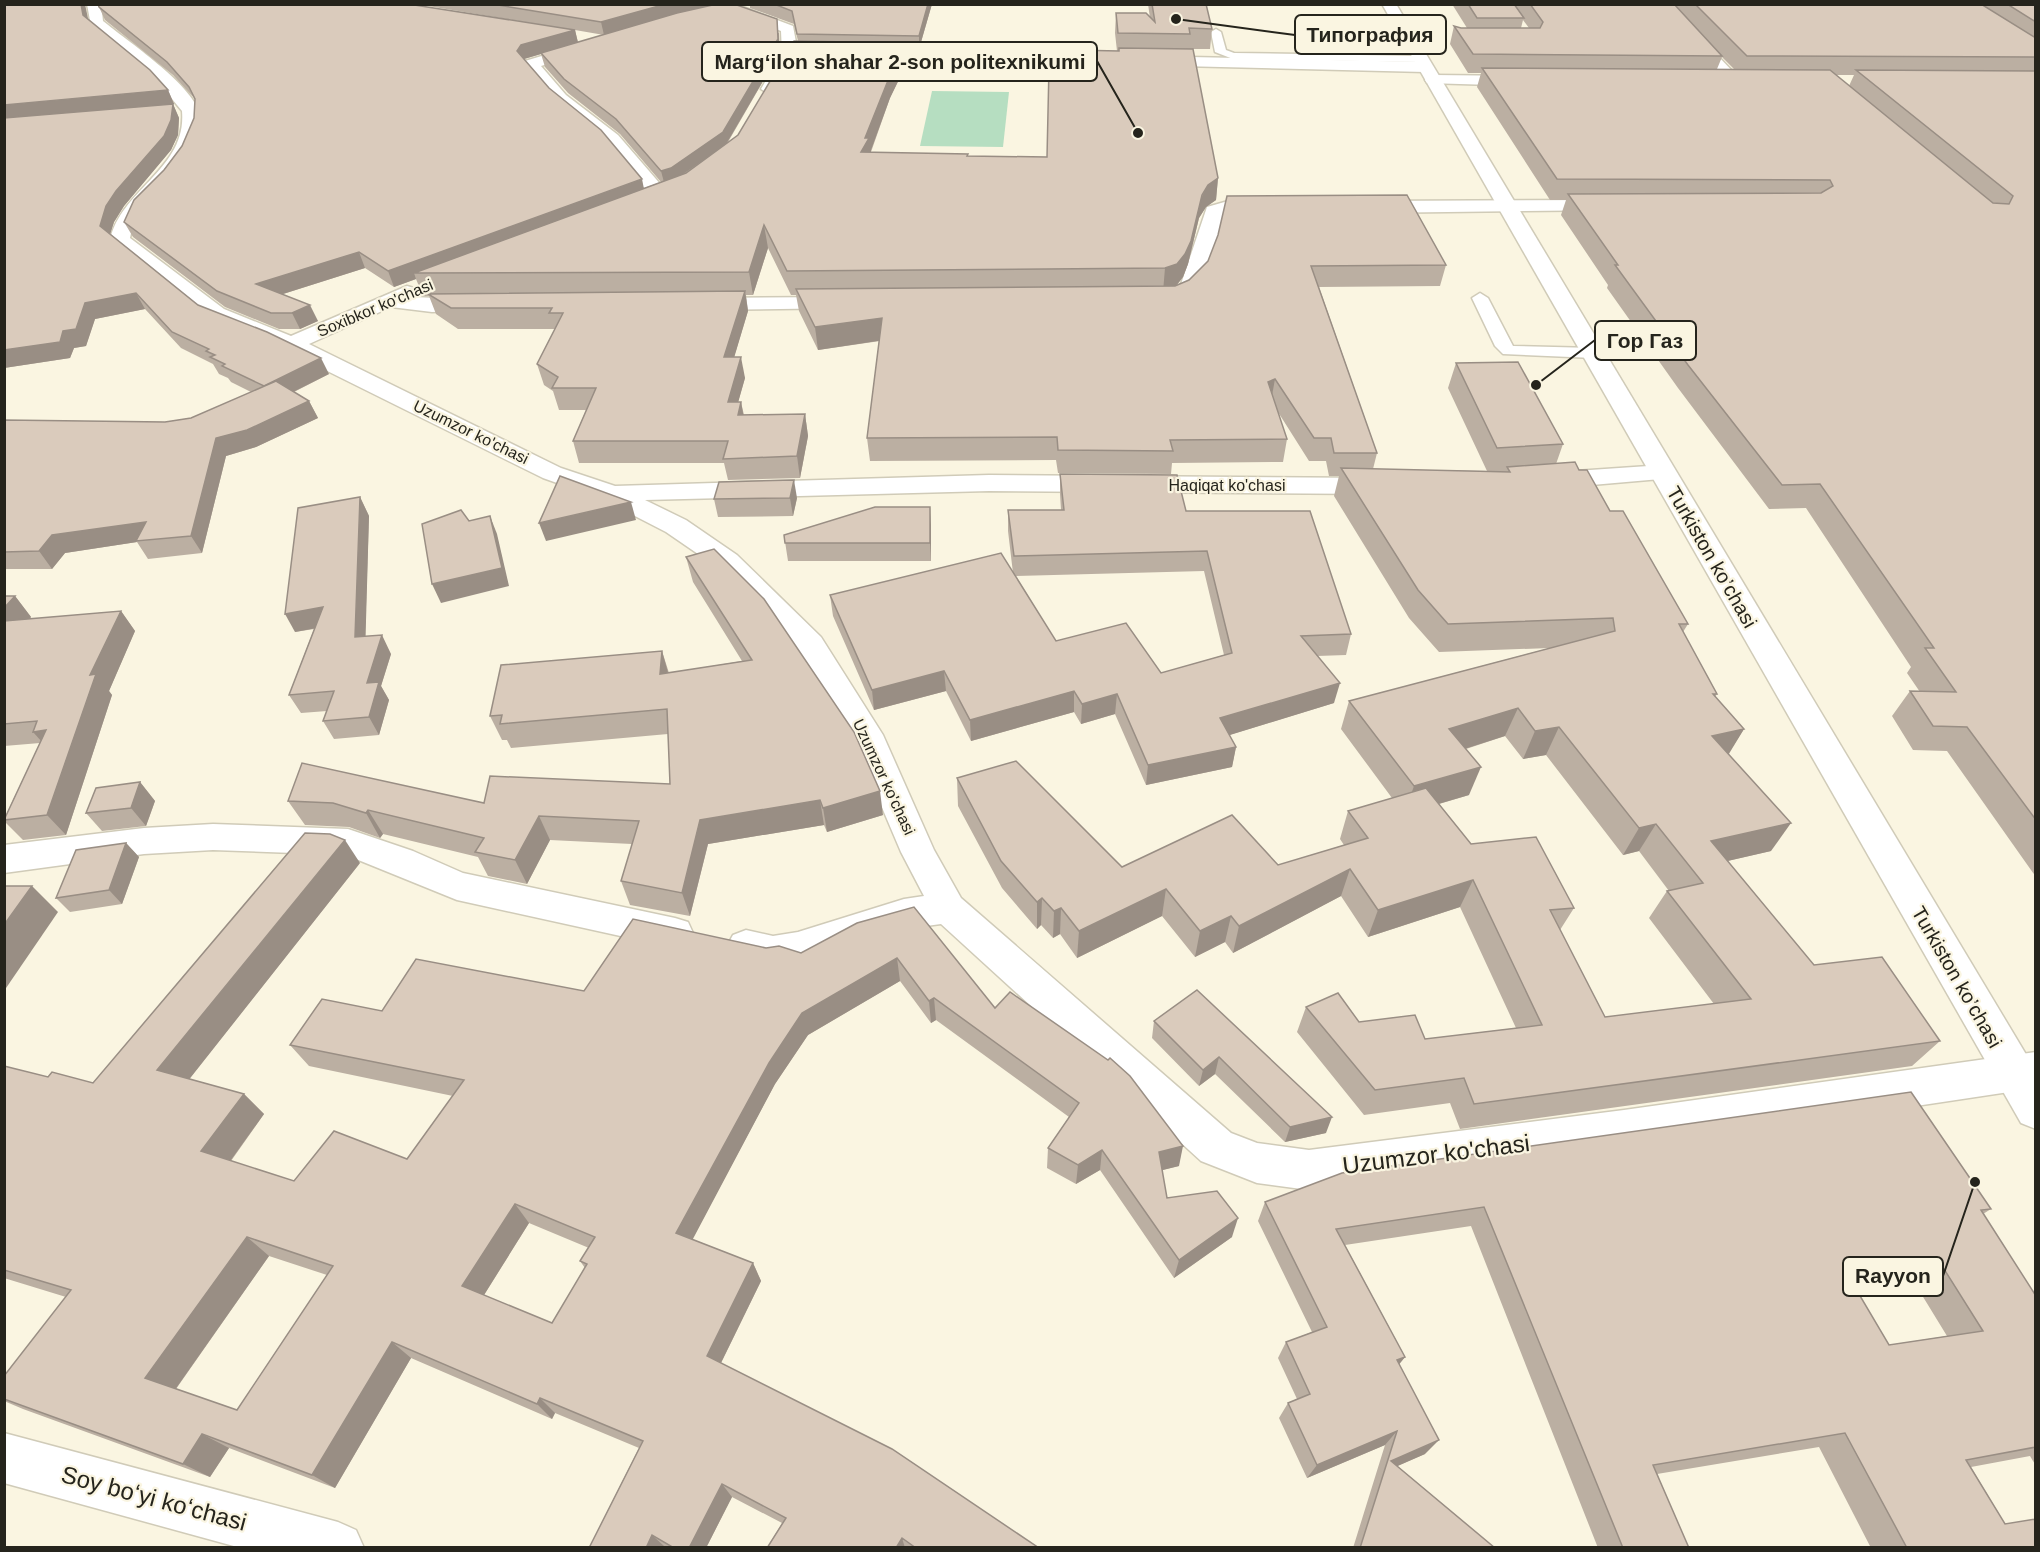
<svg xmlns="http://www.w3.org/2000/svg" width="2040" height="1552" viewBox="0 0 2040 1552" font-family="Arial,sans-serif">
<style>
.green{fill:#b6dec1}
.lines{fill:none;stroke-linecap:round;stroke-linejoin:round}
.lane-casing{stroke:#d0cbb8;stroke-width:3}
.street-casing{stroke:#d0cbb8;stroke-width:3}
.secondary-casing{stroke:#d0cbb8;stroke-width:3}
.lane{fill:#fff;fill-rule:evenodd}
.street{fill:#fff;fill-rule:evenodd}
.secondary{fill:#fff;fill-rule:evenodd}
.wall{fill:#bbafa2;fill-rule:evenodd}
.shaded-wall{fill:#998e84}
.building{fill:#dacbbc;stroke:#998e84;stroke-width:1.5;fill-rule:evenodd}
.labels{text-anchor:middle;dominant-baseline:central;stroke-width:4.5;stroke-linejoin:round;paint-order:stroke}
.far-street-label{font-size:16px;fill:#25241c;stroke:#faf5e1}
.street-label{font-size:20px;fill:#25241c;stroke:#faf5e1}
.near-street-label{font-size:24px;fill:#25241c;stroke:#faf5e1}
.leader{fill:none;stroke:#25241c;stroke-width:2}
.callout-dot{fill:#25241c;stroke:#faf5e1;stroke-width:2}
.callout{fill:#faf5e1;stroke:#25241c;stroke-width:2}
.callout-label{font-size:21px;text-anchor:middle;font-weight:bold;fill:#25241c}
</style>
<rect width="100%" height="100%" fill="#faf5e1"/>
<!-- green -->
<path class="green" d="M932 91 1009 92 1003 147 920 146Z"/>
<g class="lines">
<!-- lane casing -->
<g class="lane-casing">
<g id="lane">
<path d="M1216 29 1221 32 1226 50 1234 53 1420 56 1426 59 1420 62 1233 59 1215 52 1211 32Z"/>
<path d="M1480 293 1488 298 1513 346 1594 348 1602 353 1594 358 1503 354 1495 346 1472 298Z"/>
</g>
</g>
<!-- street casing -->
<g class="street-casing">
<g id="street">
<path d="M87 4H101L103 21C126 40 193 85 199 113 204 137 184 166 170 184 154 202 135 212 130 238L224 309 291 336 407 286 414 288 418 292 413 297 485 300 488 305 485 310 432 312 391 307 309 344 561 468 615 486 989 475 1380 478 1389 480 1393 486 1389 492 1380 494 989 491 645 500 686 520 737 555 821 637 883 735 934 850 961 898 1231 1133 1257 1143 1309 1150 1624 1110 2036 1052V1088L1624 1150 1309 1190 1257 1183 1201 1161 941 924 904 929 798 964 773 968 733 957 727 946 733 935 746 930 773 936 798 932 904 899 924 896 901 852 852 737 799 651 717 567 666 532 602 499 543 478 283 349 208 319 113 244 110 240C121 189 187 169 182 111L158 82 91 26Z"/>
<path d="M713 4H735L793 26 798 53 775 92 769 94 761 89 782 53 781 31Z"/>
<path d="M1653 4H1668L1740 79 1742 82 1740 85H1728Z"/>
<path d="M585 43 590 45 593 48 590 51 541 66 566 95 618 135 668 193 670 197 668 201H654L606 143 554 101 523 64 525 61Z"/>
<path d="M860 50 1425 62 1433 67 1425 72 855 58 852 55Z"/>
<path d="M1433 75 1525 76 1533 81 1525 86 1427 83 1425 80 1427 77Z"/>
<path d="M1609 200 1616 202 1619 206 1616 210 1369 213 1359 207 1369 201Z"/>
<path d="M1228 201H1270L1280 207 1270 213 1223 214C1215 249 1207 317 1156 305L1153 300 1156 295 1171 293 1181 284 1207 207Z"/>
<path d="M843 297 851 298 854 303 851 308 702 310 694 309 691 304 694 299 702 298Z"/>
<path d="M1663 465 1672 468 1676 473 1672 478 1546 489 1537 486 1533 481 1537 476 1546 473Z"/>
<path d="M213 824 348 829 413 851 463 873 675 918 688 922 693 933 688 944 675 948 457 900 346 855 213 850 144 854 4 873V845L144 828Z"/>
<path d="M4 1433 338 1522 356 1530 364 1548H241L4 1483Z"/>
</g>
</g>
<!-- secondary casing -->
<g class="secondary-casing">
<path id="secondary" d="M1382 4H1396L2036 1071V1129L2021 1123Z"/>
</g>
<!-- lane -->
<use href="#lane" class="lane"/>
<!-- street -->
<use href="#street" class="street"/>
<!-- secondary -->
<use href="#secondary" class="secondary"/>
</g>
<!-- wall -->
<g class="wall">
<path d="M4 4 88 19 168 90 174 104H173L179 118 178 135 171 150 124 206 114 222 110 234 198 305 329 374 294 392 309 401 318 418 256 447 226 456 202 553 148 559 137 542 65 553 52 569H4V420L165 422 191 418 251 392 231 382 228 378 219 374 213 364 181 348 145 309 95 319 86 346 74 348 70 358 4 368Z"/>
<path d="M416 4H712V6L779 33 780 52 728 142 738 135 798 41 794 24 750 8V4H932L919 49H906L907 63 890 98 871 152 968 156 1047 157 1073 68 1117 51 1115 33 1116 13 1150 18 1148 4H1206L1212 29 1210 49H1189L1218 178 1216 200 1206 207 1199 218 1188 264 1183 277 1177 285 1189 280 1208 261 1446 265 1440 286 1319 287 1377 453 1373 469 1487 471 1448 388 1456 363 1563 444 1556 464 1579 470 1610 511 1688 624 1683 632 1717 694 1715 697 1744 729 1728 754 1771 851 1727 861 1814 965 1940 1041 1912 1066 1460 1129 1450 1103 1364 1115 1297 1032 1306 1007 1359 1022 1425 1039 1516 1028 1460 907 1368 937 1341 896 1233 953 1225 942 1195 957 1162 916 1077 958 1060 934 1053 938 1041 925 1037 929 1002 888 958 806 957 778 1122 867 1278 865 1344 845 1340 839 1348 811 1392 798 1341 729 1349 701 1550 648 1439 652 1409 618 1334 496 1339 476H1329L1326 461H1309L1278 412 1287 439 1283 462 1172 463 1171 474 1058 473 1056 460 870 461 867 438 880 341 818 350 799 311 796 295H791L768 248 753 295H746L748 311 734 357 745 378 738 402H741L744 415 805 414 808 436 800 478 728 480 724 463H579L573 441 586 410H559L553 391 544 385 537 364 554 331V329H458L436 314 429 296H423L416 279 394 287 365 268 283 294 318 321 300 329H279L225 307 133 237 124 222 182 146 194 118 195 99 173 75 105 20 99 7 531 23ZM575 30 604 35 578 42ZM541 54 545 67 568 93 620 134 661 182 644 188 549 88 524 59ZM1505 736 1523 759 1546 755 1623 855 1639 851 1669 891H1667L1649 918 1714 1004 1605 1017 1560 930 1574 908 1471 844 1439 804 1469 795 1466 749Z"/>
<path d="M1452 4H2036V877L1947 751 1913 750 1892 716 1910 691 1920 692 1907 673 1911 667 1806 508 1769 509 1678 388 1607 288 1608 285 1561 215 1566 200H1550L1477 87 1481 73H1468L1450 44 1454 26 1461 28H1467ZM1523 20 1529 28H1521ZM1722 57 1734 69H1717ZM1836 75H1854L1849 86Z"/>
<path d="M1060 474 1186 511 1351 634 1346 655 1317 656 1334 703 1229 735 1236 747 1232 767 1146 785 1115 714 1081 724 1074 712 971 741 946 691 874 710 833 616 830 595 1013 573 1008 531V510H1061L1060 494ZM1204 571 1224 655 1161 673 1056 641 1016 576Z"/>
<path d="M360 497 369 516 365 637 391 654 381 686 389 700 379 735 334 739 323 721 327 711 301 713 289 695 314 629 295 632Z"/>
<path d="M797 498 793 516 718 517 714 499Z"/>
<path d="M931 525V561H788L784 535Z"/>
<path d="M686 557 883 815 827 832 824 825 708 844 690 916 630 905 621 881 632 844 550 840 527 884 488 876 478 857 383 834 380 838 349 827 305 825 288 801 484 803 670 784 668 734 511 748 507 740H502L490 716 662 651 669 673 742 661 693 582Z"/>
<path d="M4 596H15L31 617 29 619 121 611 135 631 109 691 112 695 66 835 23 840 4 821V819L40 743 4 746Z"/>
<path d="M140 782 155 801 146 826 102 831 86 813Z"/>
<path d="M126 843 139 857 122 904 70 912 56 898Z"/>
<path d="M360 863 189 1079 244 1094 264 1114 231 1161 294 1181 407 1159 453 1096 309 1066 290 1045 382 1011 584 991 766 948 801 953 857 923 995 1008 1179 1166 1162 1170 1167 1198 1232 1237 1174 1278 1100 1170 1076 1184 1047 1168 1048 1148 1069 1117 936 1020 931 1023 900 981 808 1035 775 1084 692 1239 753 1263 761 1281 721 1363 1039 1548H767L782 1523 732 1497 706 1548H666L664 1546V1548H589L639 1448 555 1413 552 1419 411 1358 335 1488 229 1448 210 1477 23 1409 4 1401V1376L66 1297 4 1278V1066L48 1077 93 1083ZM529 1223 589 1248 580 1261 585 1268 552 1323 484 1295ZM269 1256 327 1275 237 1410 176 1389Z"/>
<path d="M1197 990 1326 1133 1285 1142 1215 1074 1199 1086 1152 1038 1154 1021Z"/>
<path d="M1265 1202 1991 1209 1983 1214 2036 1296V1466L2030 1456 1971 1467 2005 1524 2036 1548H1871L1819 1447 1657 1474 1689 1548H1598L1471 1226 1345 1245 1405 1357 1399 1364 1425 1454 1397 1466 1495 1548H1353L1385 1445 1307 1478 1279 1418 1288 1403 1297 1399 1278 1358 1286 1342 1312 1332 1258 1221ZM1917 1287 1947 1336 1889 1345 1860 1296Z"/>
</g>
<!-- shaded-wall -->
<g class="shaded-wall">
<path d="M81 4H85L90 28 83 15Z"/>
<path d="M666 4H712V6L604 35 601 22Z"/>
<path d="M928 4H932L919 49V36Z"/>
<path d="M777 19 780 52 725 146 665 186 661 171Z"/>
<path d="M575 30 578 43 524 59 517 51 521 45Z"/>
<path d="M906 43 907 63 890 98 871 150V160L861 152 865 138 889 78Z"/>
<path d="M168 90 174 104 4 120V105Z"/>
<path d="M173 104 179 118 178 135 171 150 124 206 114 222 108 241 100 226 106 206Z"/>
<path d="M1218 178 1216 200 1206 207 1199 218 1188 264 1183 277 1175 287 1163 292 1165 268 1208 185Z"/>
<path d="M642 179 645 194 414 273 416 279 394 287 388 271Z"/>
<path d="M764 225 768 248 753 295 749 272Z"/>
<path d="M359 252 365 268 264 300 256 284Z"/>
<path d="M745 291 748 311 728 378 724 357Z"/>
<path d="M136 293 145 309 95 319 86 346 74 348 70 358 4 368V350L63 331 85 303Z"/>
<path d="M310 305 318 321 300 329 292 313Z"/>
<path d="M882 318 884 340 818 350 815 327Z"/>
<path d="M741 357 745 378 732 424 728 402Z"/>
<path d="M321 358 329 374 273 402 264 386Z"/>
<path d="M1275 379 1271 401 1268 382Z"/>
<path d="M309 401 318 418 256 447 226 456 202 553 191 536 216 438Z"/>
<path d="M741 402 745 424 738 415Z"/>
<path d="M805 414 808 436 800 478 797 456Z"/>
<path d="M794 480 797 498 793 516 790 498Z"/>
<path d="M360 497 369 516 365 656 355 637Z"/>
<path d="M631 502 636 520 546 541 539 523Z"/>
<path d="M930 507 931 525V561L930 543Z"/>
<path d="M490 516 497 534 509 586 441 603 432 584Z"/>
<path d="M146 522 136 541 137 542 65 553 52 569 39 551 52 535Z"/>
<path d="M15 596 31 617 10 643 4 637V608Z"/>
<path d="M323 607 333 625 295 632 285 614Z"/>
<path d="M121 611 135 631 109 691 112 695 66 835 47 815 90 675Z"/>
<path d="M382 635 391 654 381 686 389 700 379 735 369 717 367 683Z"/>
<path d="M662 651 669 676 660 674Z"/>
<path d="M944 671 946 691 874 710 872 690Z"/>
<path d="M1340 683 1334 703 1217 739 1220 718Z"/>
<path d="M1074 691V712L971 741 970 720Z"/>
<path d="M1117 694 1115 714 1081 724 1082 704Z"/>
<path d="M1518 708 1505 736 1439 757 1449 729Z"/>
<path d="M1559 727 1546 755 1523 759 1535 731Z"/>
<path d="M1744 729 1727 757 1712 736Z"/>
<path d="M46 730 51 752 33 732Z"/>
<path d="M1236 747 1232 767 1146 785 1148 765Z"/>
<path d="M1481 767 1469 795 1404 814 1414 786Z"/>
<path d="M140 782 155 801 146 826 131 808Z"/>
<path d="M880 791 883 815 827 832 823 808Z"/>
<path d="M820 800 824 825 708 844 690 916 682 893 700 820Z"/>
<path d="M368 810 383 834 380 838 366 813Z"/>
<path d="M539 816 550 840 527 884 515 860Z"/>
<path d="M1791 823 1771 851 1693 869 1711 841Z"/>
<path d="M1656 824 1639 851 1623 855 1639 828Z"/>
<path d="M345 840 360 863 180 1091 157 1070Z"/>
<path d="M126 843 139 857 122 904 109 890Z"/>
<path d="M1350 869 1341 896 1233 953 1239 926Z"/>
<path d="M1473 880 1460 907 1368 937 1378 910Z"/>
<path d="M32 886 58 912 4 991V925Z"/>
<path d="M1166 889 1162 916 1077 958 1079 931Z"/>
<path d="M1042 898 1041 925 1037 929V902Z"/>
<path d="M1061 908 1060 934 1053 938 1054 911Z"/>
<path d="M1231 916 1225 942 1195 957 1200 931Z"/>
<path d="M897 958 900 981 808 1035 775 1084 686 1252 676 1233 769 1063 802 1013Z"/>
<path d="M934 998 936 1020 931 1023 929 1001Z"/>
<path d="M1219 1057 1215 1074 1199 1086 1203 1070Z"/>
<path d="M244 1094 264 1114 223 1171 201 1151Z"/>
<path d="M1332 1117 1326 1133 1285 1142 1290 1127Z"/>
<path d="M1183 1146 1179 1166 1155 1172 1159 1152Z"/>
<path d="M1102 1150 1100 1170 1076 1184 1078 1165Z"/>
<path d="M515 1204 529 1223 479 1303 462 1286Z"/>
<path d="M1238 1218 1232 1237 1174 1278 1179 1260Z"/>
<path d="M247 1237 269 1256 172 1394 145 1378Z"/>
<path d="M753 1263 761 1281 717 1371 707 1356Z"/>
<path d="M392 1342 411 1358 335 1488 312 1475Z"/>
<path d="M1405 1357 1393 1372 1397 1360Z"/>
<path d="M540 1398 555 1413 552 1419 537 1404Z"/>
<path d="M1397 1431 1385 1445 1307 1478 1317 1465Z"/>
<path d="M202 1434 229 1448 210 1477 183 1464Z"/>
<path d="M1439 1440 1425 1454 1384 1472 1391 1461Z"/>
<path d="M722 1484 732 1497 706 1548H689Z"/>
<path d="M652 1535 664 1546V1548H646Z"/>
<path d="M902 1538 905 1548H896Z"/>
</g>
<!-- building -->
<g class="building">
<path d="M4 4H81L83 15 150 70 168 90 4 105Z"/>
<path d="M98 4H408L575 30 521 45 517 51 549 88 601 130 642 179 388 271 359 252 256 284 310 305 292 313H271L217 291 124 222 134 200 164 170 182 146 194 118 195 99 189 87 167 62 99 7Z"/>
<path d="M492 4H666L601 22Z"/>
<path d="M717 4H734L777 19 778 39 723 132 671 168 661 171 616 119 564 79 541 53 677 13Z"/>
<path d="M774 4H928L919 36 797 34 792 11Z"/>
<path d="M1152 4H1206L1212 29 1189 28 1190 34 1118 33 1116 13H1146L1155 22Z"/>
<path d="M1468 4H1514L1524 18H1477Z"/>
<path d="M1530 4H1674L1722 56 1473 54 1454 26 1461 28H1540L1543 22Z"/>
<path d="M1695 4H1981L2036 38V57L1747 56Z"/>
<path d="M2007 4H2036V22Z"/>
<path d="M794 41 906 43 889 78 865 138H869L861 152 968 154 967 156 1047 157 1049 67 1073 68V50L1119 51V48L1193 49 1218 178 1208 185 1202 195 1191 241 1185 254 1177 264 1165 268 787 271 764 225 749 272 414 273 686 173 738 135Z"/>
<path d="M1482 68 1830 70 1993 203 2009 204 2013 196 1856 70 2036 71V820L1967 727 1933 726 1910 691 1956 692 1925 648H1934L1820 484 1782 485 1688 365 1615 265H1618L1568 194 1821 193 1833 186 1830 180 1557 179Z"/>
<path d="M173 104 171 120 164 136 116 191 106 206 100 226 198 305 267 332 321 358 264 386 222 366 225 364 210 357 215 355 206 351 209 349 172 332 136 293 85 303 76 329 63 331 60 342 4 350V118Z"/>
<path d="M1407 195 1446 265 1311 266 1377 453H1334L1331 438H1314L1275 379 1268 382 1287 439 1170 440 1173 451 1058 450 1057 437 867 438 882 318 815 327 796 289 1175 286 1189 280 1208 261 1218 235 1227 196Z"/>
<path d="M745 291 724 357H741L728 402H741L738 415 805 414 797 456 723 459 728 441H573L596 388H552L558 377 537 364 563 313H549L552 308H451L428 294Z"/>
<path d="M1518 362 1563 444 1497 448 1456 363Z"/>
<path d="M276 381 309 401 247 430 216 438 191 536 136 541 146 522 52 535 39 551 4 552V420L165 422 191 418Z"/>
<path d="M1575 462 1579 470H1587L1610 511H1623L1688 624H1679L1717 694H1713L1744 729 1712 736 1791 823 1711 841 1814 965 1882 957 1940 1041 1474 1104 1464 1078 1375 1090 1306 1007 1338 993 1359 1022 1415 1015 1425 1039 1542 1025 1473 880 1378 910 1350 869 1239 926 1231 916 1200 931 1166 889 1079 931 1061 908 1054 911 1042 898 1037 902 1001 861 957 778 1016 761 1122 867 1232 815 1278 865 1368 838 1348 811 1426 788 1471 844 1536 837 1574 908 1550 910 1605 1017 1751 999 1667 891 1703 883 1656 824 1639 828 1559 727 1535 731 1518 708 1449 729 1481 767 1414 786 1349 701 1615 631 1613 618 1448 624 1418 590 1341 468 1510 472 1507 467Z"/>
<path d="M1060 474 1177 475 1186 511H1310L1351 634 1301 636 1340 683 1220 718 1236 747 1148 765 1117 694 1082 704 1074 691 970 720 944 671 872 690 830 595 1001 553 1056 641 1126 623 1161 673 1232 653 1207 551 1014 556 1008 510H1064Z"/>
<path d="M560 476 631 502 539 523Z"/>
<path d="M794 480 790 498 714 499 719 482Z"/>
<path d="M360 497 355 637 382 635 367 683 379 682 369 717 323 721 334 691 289 695 323 607 285 614 298 508Z"/>
<path d="M875 507H930V543H785L784 535Z"/>
<path d="M461 510 469 521 490 516 502 568 432 584 422 524Z"/>
<path d="M714 549 764 599 854 732 880 791 823 808 820 800 700 820 682 893 621 881 639 821 539 816 515 860 475 852 484 838 368 810 366 813 333 803 288 801 302 763 484 803 490 776 670 784 667 709 500 724 502 715 490 716 501 665 662 651 660 674 752 660 686 557Z"/>
<path d="M4 596H15L4 608Z"/>
<path d="M121 611 90 675 96 674 47 815 4 820 46 730 33 732 37 721 4 724V621Z"/>
<path d="M140 782 131 808 86 813 96 788Z"/>
<path d="M305 833 330 834 345 840 157 1070 244 1094 201 1151 294 1181 334 1131 407 1159 464 1080 290 1045 322 999 382 1011 416 959 584 991 633 919 766 948 779 946 801 953 857 923 914 907 995 1008 1010 992 1108 1060 1110 1058 1130 1076 1183 1146 1159 1152 1167 1198 1217 1191 1238 1218 1179 1260 1102 1150 1078 1165 1048 1148 1079 1103 934 998 929 1001 897 958 802 1013 769 1063 676 1233 753 1263 707 1356 892 1449 1039 1548H916L902 1538 896 1548H767L786 1518 722 1484 689 1548H674L652 1535 646 1548H589L643 1441 540 1398 537 1404 392 1342 312 1475 202 1434 183 1464 4 1399V1376L71 1290 4 1270V1066L48 1077 52 1072 93 1083ZM515 1204 595 1237 580 1261 587 1264 552 1323 462 1286ZM247 1237 333 1266 237 1410 145 1378Z"/>
<path d="M126 843 109 890 56 898 76 850Z"/>
<path d="M4 886H32L4 925Z"/>
<path d="M1197 990 1332 1117 1290 1127 1219 1057 1203 1070 1154 1021Z"/>
<path d="M1911 1092 1991 1209 1981 1210 2036 1296V1447L1966 1460 2005 1524 2036 1519V1548H1907L1845 1433 1653 1465 1689 1548H1623L1484 1207 1336 1229 1405 1357 1397 1360 1439 1440 1391 1461 1495 1548H1360L1397 1431 1317 1465 1288 1403 1310 1394 1286 1342 1327 1327 1265 1202 1342 1173ZM1944 1269 1983 1331 1889 1345 1853 1284Z"/>
</g>
<g class="labels">
<!-- far-street labels -->
<g class="far-street-label">
<text transform="translate(375 308) rotate(-23)">Soxibkor ko'chasi</text>
<text transform="translate(471 432) rotate(26)">Uzumzor ko'chasi</text>
<text x="1227" y="485">Haqiqat ko'chasi</text>
<text transform="translate(884 777) rotate(65)">Uzumzor ko'chasi</text>
</g>
<!-- street labels -->
<g class="street-label">
<text transform="translate(1712 557) rotate(60)">Turkiston ko’chasi</text>
<text transform="translate(1957 977) rotate(60)">Turkiston ko’chasi</text>
</g>
<!-- near-street labels -->
<g class="near-street-label">
<text transform="translate(1436 1154) rotate(-7)">Uzumzor ko'chasi</text>
<text transform="translate(154 1498) rotate(15)">Soy boʻyi koʻchasi</text>
</g>
</g>
<!-- callouts -->
<path class="leader" d="M1176 19L1295 35M1138 133L1097 61M1536 385L1595 340M1975 1182L1943 1276"/>
<g class="callout-dot">
<circle cx="1176" cy="19" r="6"/>
<circle cx="1138" cy="133" r="6"/>
<circle cx="1536" cy="385" r="6"/>
<circle cx="1975" cy="1182" r="6"/>
</g>
<g class="callout">
<rect x="1295" y="15" width="151" height="39" rx="6"/>
<rect x="702" y="42" width="395" height="39" rx="6"/>
<rect x="1595" y="321" width="101" height="39" rx="6"/>
<rect x="1843" y="1257" width="100" height="39" rx="6"/>
</g>
<g class="callout-label">
<text x="1370" y="42">Типография</text>
<text x="900" y="69">Margʻilon shahar 2-son politexnikumi</text>
<text x="1645" y="348">Гор Газ</text>
<text x="1893" y="1283">Rayyon</text>
</g>
<!-- border -->
<rect width="2040" height="1552" fill="none" stroke="#25241c" stroke-width="12"/>
</svg>
